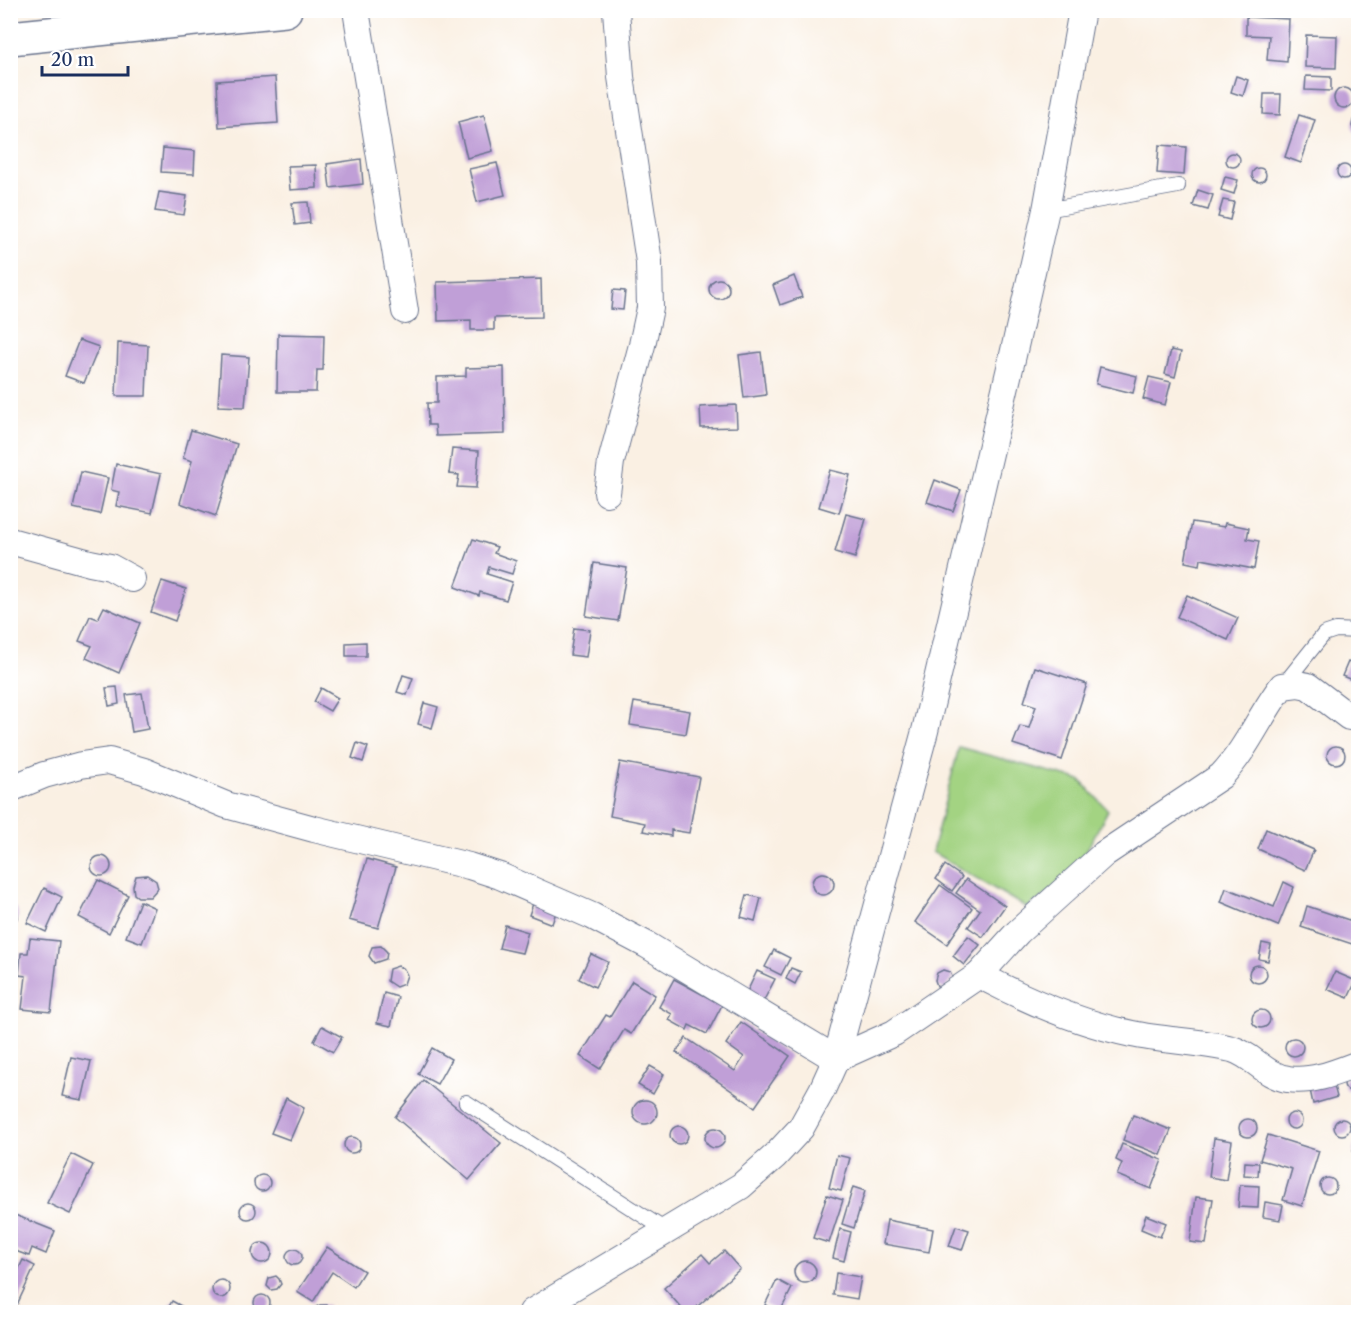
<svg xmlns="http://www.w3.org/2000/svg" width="1369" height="1323" viewBox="0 0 1369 1323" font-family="'Libre Caslon Text',serif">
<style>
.green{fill:#a3d382;stroke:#5f8170;stroke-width:1.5}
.building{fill:#c09fd7}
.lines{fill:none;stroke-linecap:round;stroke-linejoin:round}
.service-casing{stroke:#69738d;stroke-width:16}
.minor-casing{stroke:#69738d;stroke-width:28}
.tertiary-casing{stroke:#69738d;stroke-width:36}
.service{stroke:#fff;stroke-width:14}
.minor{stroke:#fff;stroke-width:26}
.tertiary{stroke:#fff;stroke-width:33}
</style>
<rect width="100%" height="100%" fill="#fff"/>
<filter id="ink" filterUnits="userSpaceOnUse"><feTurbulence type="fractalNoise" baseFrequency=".0167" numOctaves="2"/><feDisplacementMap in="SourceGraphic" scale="12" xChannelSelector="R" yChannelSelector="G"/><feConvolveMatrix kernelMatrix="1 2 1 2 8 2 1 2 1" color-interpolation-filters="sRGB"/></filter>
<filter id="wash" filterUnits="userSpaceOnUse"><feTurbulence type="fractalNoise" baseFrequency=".008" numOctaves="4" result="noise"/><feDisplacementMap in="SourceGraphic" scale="24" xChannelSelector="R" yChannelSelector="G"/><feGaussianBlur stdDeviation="1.35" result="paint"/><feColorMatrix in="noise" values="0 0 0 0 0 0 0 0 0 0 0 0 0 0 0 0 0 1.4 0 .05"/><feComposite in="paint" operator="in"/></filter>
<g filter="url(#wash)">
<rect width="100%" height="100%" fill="#faf0e3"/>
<!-- green -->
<path class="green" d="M959 747 1080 780 1108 810 1073 876 1027 908 932 852Z"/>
<g id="blocks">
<!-- building -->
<g class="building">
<path d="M1246 17 1289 19 1287 62 1267 60 1269 36 1246 35Z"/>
<path d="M1306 35 1337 36 1336 68 1305 67Z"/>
<path d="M1236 76 1248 80 1243 96 1231 92Z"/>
<path d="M1306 76 1331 77V91L1305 90Z"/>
<path d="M275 77 278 123 219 127 217 81Z"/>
<circle cx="1344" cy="98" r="10"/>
<path d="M1264 94H1281L1280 115 1263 114Z"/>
<path d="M484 115 493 151 467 158 458 122Z"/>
<path d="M1299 115 1315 120 1301 163 1285 157Z"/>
<path d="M1358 118V133L1354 131 1352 126 1353 120Z"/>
<path d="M1159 145 1186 147 1184 175 1157 173Z"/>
<path d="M163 148 195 151 194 174 161 172Z"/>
<circle cx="1233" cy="160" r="7"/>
<path d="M361 159 363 184 330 188 327 164Z"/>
<path d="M497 163 505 195 477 202 469 169Z"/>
<circle cx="1344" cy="172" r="7"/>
<path d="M316 165 317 188 290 190 288 166Z"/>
<circle cx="1259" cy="175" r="7"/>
<path d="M1225 177 1238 180 1234 194 1221 190Z"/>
<path d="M1198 190 1213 195 1208 210 1193 206Z"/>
<path d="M159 192 187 196 184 215 155 211Z"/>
<path d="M1223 200 1234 202 1230 220 1218 217Z"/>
<path d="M308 202 310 223 295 225 292 203Z"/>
<path d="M794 276 802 297 780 305 773 285Z"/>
<path d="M541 279 542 317 494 318V330H471V320L438 321 437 282Z"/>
<circle cx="719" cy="289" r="10"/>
<path d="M613 290 625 291 623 310 611 309Z"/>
<path d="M278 334 324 335 323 370H317L316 392H277Z"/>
<path d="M79 340 99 347 84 383 65 376Z"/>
<path d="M118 343 148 345 146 396H116Z"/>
<path d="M1171 350 1181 352 1175 377 1165 374Z"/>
<path d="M761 352 766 395 744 398 739 355Z"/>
<path d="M221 355 249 357 245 407 218 406Z"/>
<path d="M504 367 505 434 436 436 435 425H428L427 403H437V377L466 376V368Z"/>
<path d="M1100 367 1137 376 1133 393 1096 384Z"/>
<path d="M1149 377 1171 382 1165 405 1143 399Z"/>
<path d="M736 405 737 427 701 428 700 407Z"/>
<path d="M191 430 237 444 216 516 180 503 192 461 183 458Z"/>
<path d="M452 449 479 451 476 488 457 487 459 475 449 474Z"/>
<path d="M116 464 161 474 152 513 116 506 119 492 111 490Z"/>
<path d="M830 470 850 475 839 513 819 507Z"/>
<path d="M81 472 108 478 100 514 73 508Z"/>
<path d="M935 480 961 490 953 511 927 502Z"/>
<path d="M846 514 866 519 855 558 835 552Z"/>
<path d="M1192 522 1224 527 1225 523 1249 528 1247 539 1259 541 1254 569 1201 559 1200 565 1185 562Z"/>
<path d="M473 539 497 547 494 553 516 561 512 574 489 567 487 574 512 582 506 600 480 592 479 596 455 587Z"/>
<path d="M594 563 627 568 618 621 586 616Z"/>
<path d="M162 581 186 589 175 621 151 612Z"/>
<path d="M1187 595 1238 618 1228 640 1177 617Z"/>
<path d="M104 607 140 623 119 673 86 658 92 646 79 641 90 616 98 619Z"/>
<path d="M574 628 590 630 586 657 570 655Z"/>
<path d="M366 642V656H346V643Z"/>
<path d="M1348 662 1358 666 1352 680 1342 676Z"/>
<path d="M1035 667 1087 684 1062 760 1013 744 1020 726 1029 728 1036 706 1024 702Z"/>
<path d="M403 675 413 678 407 695 397 692Z"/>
<path d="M117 687 119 704 109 706 106 688Z"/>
<path d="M321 688 338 698 330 711 314 702Z"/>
<path d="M142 693 148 729 132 732 126 695Z"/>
<path d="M634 702 690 711 686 734 630 725Z"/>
<path d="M424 703 438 707 432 728 418 724Z"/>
<path d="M357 743 368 747 363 762 352 758Z"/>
<circle cx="1336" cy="755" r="9"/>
<path d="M620 762 699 777 689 833 671 830V836L643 831 645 823 610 816Z"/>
<path d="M1266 829 1314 850 1305 870 1258 849Z"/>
<circle cx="101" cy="866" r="10"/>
<path d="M367 859 396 867 378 928 349 920Z"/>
<path d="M945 865 962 877 952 891 936 879Z"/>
<circle cx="823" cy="884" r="11"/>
<path d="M147 875 156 881 158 888 150 897H138L134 894 133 886 136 876Z"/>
<path d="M966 879 1005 906 983 937 968 927 980 910 956 893Z"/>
<path d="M98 880 128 895 109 933 79 917Z"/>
<path d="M1284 882 1294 887 1278 926 1221 902 1226 888 1274 907Z"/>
<path d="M940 885 972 908 947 944 915 922Z"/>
<path d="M44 888 62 897 46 932 27 923Z"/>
<path d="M747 895 761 898 755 921 741 917Z"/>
<path d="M535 898 558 906 552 924 529 915Z"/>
<path d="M140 901 155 908 142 943 126 937Z"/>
<path d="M10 904 17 909 18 916 16 921 10 924Z"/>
<path d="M1307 906 1358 923V946L1301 927Z"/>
<path d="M505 925 528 932 522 953 499 948Z"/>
<path d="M968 936 980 945 964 965 953 956Z"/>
<path d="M30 938 59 941 51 1012 22 1009 26 976 19 975 21 953H28Z"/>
<path d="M1262 943 1271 945 1268 961 1259 959Z"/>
<path d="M381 946 387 952 386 959 374 963 369 956 372 947Z"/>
<path d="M774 950 790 958 781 975 765 967Z"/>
<path d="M591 954 608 962 595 987 579 979Z"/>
<circle cx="1258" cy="974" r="9"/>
<path d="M398 966 404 969 407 975 404 984 396 987 387 981 389 969Z"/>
<path d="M791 968 801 972 795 984 786 979Z"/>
<path d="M943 970 950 972 953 979 944 989 937 986 935 980 937 973Z"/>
<path d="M757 971 775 979 764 1000 747 992Z"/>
<path d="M1335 972 1356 981 1348 998 1327 989Z"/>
<path d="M674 979 722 1005 707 1034 689 1025 687 1030 669 1020 672 1014 659 1007Z"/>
<path d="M632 981 655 995 631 1034 624 1030 600 1069 580 1056 606 1015 610 1017Z"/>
<path d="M384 993 398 997 391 1026 377 1023Z"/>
<circle cx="1261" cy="1019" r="9"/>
<path d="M741 1022 790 1056 755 1107 676 1052 686 1038 735 1071 744 1057 726 1044Z"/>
<path d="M322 1026 342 1037 333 1052 314 1041Z"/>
<circle cx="1294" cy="1047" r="9"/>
<path d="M432 1048 451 1059 437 1084 418 1074Z"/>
<path d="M71 1057 91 1061 82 1100 62 1096Z"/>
<path d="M650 1066 664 1074 653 1094 638 1085Z"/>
<circle cx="1351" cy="1084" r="7"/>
<path d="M1332 1079 1337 1097 1313 1104 1309 1085Z"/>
<path d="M423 1080 501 1143 469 1180 395 1117Z"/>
<path d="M286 1098 304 1108 290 1140 271 1133Z"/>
<circle cx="645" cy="1112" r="12"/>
<circle cx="1294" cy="1121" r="8"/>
<path d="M1133 1115 1171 1130 1161 1155 1123 1140Z"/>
<circle cx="1248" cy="1128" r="9"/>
<circle cx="1342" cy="1127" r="8"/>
<circle cx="679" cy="1135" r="9"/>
<circle cx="715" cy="1138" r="10"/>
<path d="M1268 1135 1319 1151 1302 1206 1283 1200 1292 1169 1260 1160Z"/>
<circle cx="352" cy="1145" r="8"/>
<path d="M1214 1138 1232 1141 1226 1180 1209 1177Z"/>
<path d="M1358 1143V1157L1356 1156 1353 1151 1355 1145Z"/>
<path d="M1122 1144 1162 1160 1151 1189 1117 1175 1122 1163 1116 1160Z"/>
<path d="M71 1154 93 1165 70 1214 47 1203Z"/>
<path d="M837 1155 850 1158 841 1191 829 1188Z"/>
<path d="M1245 1162 1259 1163 1258 1176 1244 1175Z"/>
<circle cx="262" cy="1183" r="8"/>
<circle cx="1328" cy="1186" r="8"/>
<path d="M1240 1185 1259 1186 1258 1208 1238 1207Z"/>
<path d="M853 1187 865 1191 854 1228 842 1224Z"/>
<path d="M827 1195 843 1200 829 1243 813 1238Z"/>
<path d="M1196 1197 1213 1199 1206 1244 1190 1242Z"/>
<path d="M1265 1202 1283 1205 1280 1220 1263 1217Z"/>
<circle cx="248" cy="1211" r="8"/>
<path d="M10 1213 55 1231 46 1254 32 1248 29 1256 10 1249 13 1243 10 1242Z"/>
<path d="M1146 1215 1166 1223 1160 1237 1141 1229Z"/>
<path d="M887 1220 933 1229 929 1252 883 1244Z"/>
<path d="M956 1226 969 1230 962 1250 949 1246Z"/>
<path d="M840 1229 851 1232 844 1261 833 1258Z"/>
<circle cx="262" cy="1253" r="10"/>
<path d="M327 1247 364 1271 354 1287 332 1272 313 1302 297 1292Z"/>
<circle cx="294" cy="1257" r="8"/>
<path d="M724 1251 740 1269 691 1312H685L664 1288 702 1254 710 1263Z"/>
<path d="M23 1260 35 1266 15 1309 10 1307V1287Z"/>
<circle cx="805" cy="1272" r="11"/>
<path d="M836 1273 861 1277 857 1299 833 1295Z"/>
<path d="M276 1276 279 1279 281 1284 277 1289 271 1290 267 1286 269 1278Z"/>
<path d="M777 1280 792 1288 780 1312 765 1305Z"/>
<circle cx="221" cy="1289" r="9"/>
<circle cx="262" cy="1303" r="8"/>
<path d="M172 1301 192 1312H166Z"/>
<path d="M320 1305H327L333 1312H314L316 1307Z"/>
</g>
</g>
</g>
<g filter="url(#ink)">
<use href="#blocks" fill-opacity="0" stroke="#69738d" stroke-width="1.5"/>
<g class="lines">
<!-- service casing -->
<g class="service-casing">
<g id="service">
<path d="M1046 210 1178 186"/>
<path d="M1284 684 1324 634 1336 630 1358 631"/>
<path d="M466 1102 667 1231"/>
</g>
</g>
<!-- minor casing -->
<g class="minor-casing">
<g id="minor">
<path d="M356 10 405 311"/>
<path d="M607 493 611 462 642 345 650 308 649 262 621 77 616 10"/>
<path d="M10 541 90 563 110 567 132 579"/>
<path d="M10 789 44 775 81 765 109 761 144 771 226 805 314 829 469 866 500 876 592 916 647 945 836 1059 894 1033 979 975C1026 1000 1079 1023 1132 1034 1165 1041 1199 1041 1232 1049 1253 1055 1265 1076 1288 1079 1311 1083 1337 1072 1358 1064"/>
<path d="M979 975 1018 932 1104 854 1221 776C1247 749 1260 715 1282 686L1298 684 1308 686 1349 717"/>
<path d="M532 1312 741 1186 775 1156 801 1128 822 1090 836 1059 925 731 1013 355 1046 210 1082 10"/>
</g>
</g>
<!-- tertiary casing -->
<g class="tertiary-casing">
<path id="tertiary" d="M10 38 285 10"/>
</g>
<!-- service -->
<use href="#service" class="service"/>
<!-- minor -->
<use href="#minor" class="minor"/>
<!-- tertiary -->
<use href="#tertiary" class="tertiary"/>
</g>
</g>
<!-- margin -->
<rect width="1369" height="1323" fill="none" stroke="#fff" stroke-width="36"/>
<!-- scale -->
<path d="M42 66v9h86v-9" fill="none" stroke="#1b2f5e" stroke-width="3"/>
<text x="51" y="66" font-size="18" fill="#1b2f5e" stroke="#ffffff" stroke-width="4.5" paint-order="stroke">20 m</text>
</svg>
